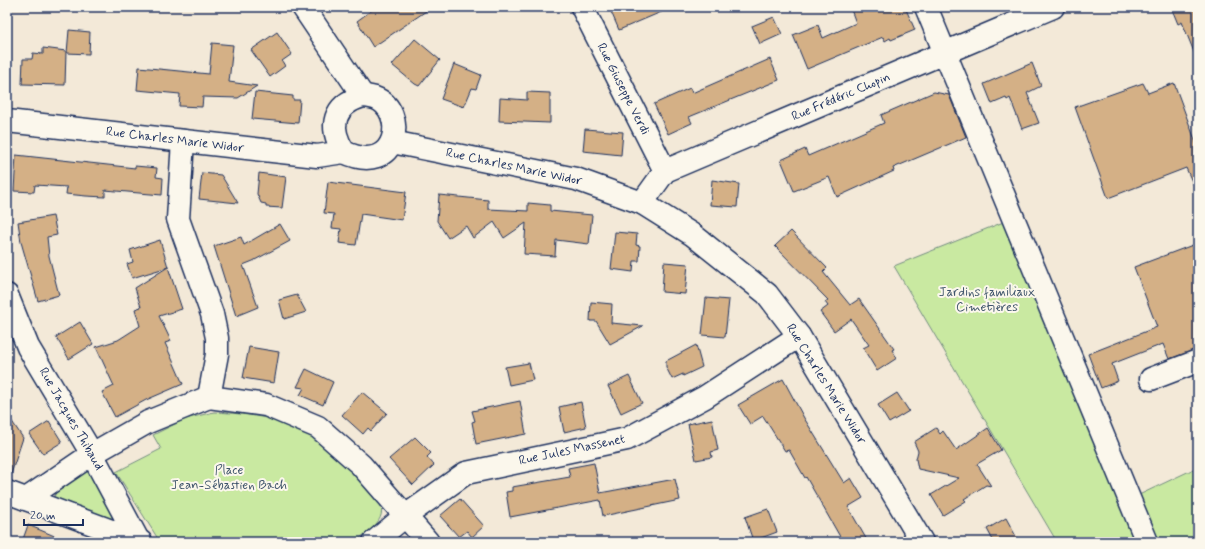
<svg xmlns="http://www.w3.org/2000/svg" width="1205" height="549" viewBox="0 0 1205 549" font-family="Mynerve,sans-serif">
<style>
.green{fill:#c9e9a1;stroke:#728c80}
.building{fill:#d4b086;stroke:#1b2f5e}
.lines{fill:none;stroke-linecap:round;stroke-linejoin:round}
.minor-casing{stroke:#1b2f5e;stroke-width:25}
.minor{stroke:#fbf7ec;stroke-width:22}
.labels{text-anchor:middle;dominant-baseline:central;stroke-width:4;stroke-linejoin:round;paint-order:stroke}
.street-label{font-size:13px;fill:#1b2f5e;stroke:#fbf7ec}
.park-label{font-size:13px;fill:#3e546b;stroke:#fbf7ec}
</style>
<rect width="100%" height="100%" fill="#f3e9d8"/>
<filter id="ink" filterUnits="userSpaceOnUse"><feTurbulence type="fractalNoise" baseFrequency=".025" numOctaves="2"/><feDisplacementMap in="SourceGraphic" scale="8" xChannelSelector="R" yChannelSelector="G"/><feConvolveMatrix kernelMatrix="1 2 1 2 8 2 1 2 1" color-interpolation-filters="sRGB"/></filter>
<g filter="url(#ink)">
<!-- green -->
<g class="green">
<path d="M1021 215 1139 495 1198 467V542H1057L894 266Z"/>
<path d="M214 412C255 414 297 420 329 446 347 460 362 481 377 498 391 519 370 529 355 542H160L116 472 161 449 153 435 185 419Z"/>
<path d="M93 468 114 517 111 520 56 500 54 497 58 488Z"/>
</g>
<!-- building -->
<g class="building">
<path d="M376 7H432L373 47 357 21Z"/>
<path d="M609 7H673L619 30Z"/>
<path d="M850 7H905L915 30 891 40 890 38 885 41 883 37 807 69 793 35 818 25 823 38 856 23Z"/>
<path d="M1171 7H1198V62L1182 22 1178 24Z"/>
<path d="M774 17 782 34 760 44 752 26Z"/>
<path d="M69 30 90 32 89 54 67 53Z"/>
<path d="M277 32 292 54 282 61 285 66 270 77 251 50Z"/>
<path d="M415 39 440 60 419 86 415 84 392 65Z"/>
<path d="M212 43 233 45 229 82 257 86 238 98 203 97 202 107 179 106 180 94 137 90 139 67 209 74Z"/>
<path d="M43 48 66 51 65 85 22 84 23 59H32L33 53 43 54Z"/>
<path d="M770 59 779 80 689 117 692 123 668 134 654 104 690 88 692 93Z"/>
<path d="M1032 63 1041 86 1027 93 1039 123 1022 129 1010 98 1007 100 1006 98 992 104 984 84Z"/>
<path d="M454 64 481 75 476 89 472 88 464 107 441 99Z"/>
<path d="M1143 83 1148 93 1174 83 1198 148V195L1186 168 1108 198 1075 107Z"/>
<path d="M255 92 293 96V100H300L298 123 252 119Z"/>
<path d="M527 92 550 93V123L499 121 500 98 527 100Z"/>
<path d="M934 92 949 95 966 137 893 168 894 171 837 197 829 177 794 191 781 160 805 149 808 156 884 123 881 115Z"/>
<path d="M585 129 623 132 621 155 583 151Z"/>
<path d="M16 155 135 168V166L157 168 156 177 163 178 162 195 105 190V197L86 196 66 194 67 187 35 185 34 192 14 191Z"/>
<path d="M202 173 221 175 238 203 199 199Z"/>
<path d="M259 173 286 177 282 208 266 207V204L261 203 257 194Z"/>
<path d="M712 180 739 184 737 207 710 205Z"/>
<path d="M328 182 406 192 402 220 361 214 356 245 339 243 341 229 332 228 334 214 324 213Z"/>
<path d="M439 195 488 200V209L528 211V203L550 205V211L592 215 589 244 556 240 555 256 524 254 526 223 504 238 494 222 473 238 466 226 448 238 437 221Z"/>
<path d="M53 216 57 235 47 237 49 256 59 295 38 301 21 242 18 222Z"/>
<path d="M280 224 290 241 253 261 243 265 258 307 236 316 214 246 241 237 244 245Z"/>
<path d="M791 231 827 268 823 272 850 305 859 299 894 349 892 350 897 358 877 371 863 348 869 345 851 319 834 331 820 312 828 306 825 302 828 300 775 246Z"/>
<path d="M615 232 637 234 636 245 640 246 639 261H634L633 272 611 269Z"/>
<path d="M160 240 168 267 132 278 127 264 133 262 130 250Z"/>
<path d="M1198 243V349L1169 359 1163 344 1112 364 1118 381 1101 388 1088 354 1157 327 1134 267Z"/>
<path d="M664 262 688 264 685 294 662 292Z"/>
<path d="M168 267 182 309 159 316 171 341 165 343 183 384 146 400 115 417 102 392 114 386 96 347 118 340 140 326 135 309 141 307 135 288Z"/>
<path d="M297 295 306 312 284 319 279 300Z"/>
<path d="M706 298 729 300 725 337 702 335Z"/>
<path d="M591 302 612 304 611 323 643 326 610 344 596 321H590Z"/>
<path d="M80 322 93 344 69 359 56 337Z"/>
<path d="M696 345 702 367 683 376V374L672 379 666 367V361Z"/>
<path d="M249 347 279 352 274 383 243 378Z"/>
<path d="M529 363 533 380 509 385 505 367Z"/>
<path d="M306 369 333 382 323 405 300 395 304 388 297 387Z"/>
<path d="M629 376 642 403 621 413 608 386Z"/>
<path d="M783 379 804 418 844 483 851 478 863 498 848 507 868 542H843L806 477 805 478 789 450 785 451 763 416 750 424 738 405Z"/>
<path d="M362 392 387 413 371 431 368 428 363 434 342 415Z"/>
<path d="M897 393 909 411 889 423 878 405Z"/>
<path d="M520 401 526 434 476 444 472 422 475 421 472 411Z"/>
<path d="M581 402 586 427 564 432 559 407Z"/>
<path d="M7 414 23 438 10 477 7 476Z"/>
<path d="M712 419 718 450 711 452 712 457 696 460 688 424Z"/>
<path d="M49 421 62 442 43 454 29 434Z"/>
<path d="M936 428 940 434 943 431 956 450 988 428 1001 450 977 464 991 486 986 485 964 499 966 501 943 515 931 495 959 478 918 469 916 459 918 451 914 442Z"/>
<path d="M415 437 431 453 427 457 434 465 413 485 389 459Z"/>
<path d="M594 463 600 493 675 479 680 500 603 516 600 500 510 517 506 492 512 491V487L570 477 568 468Z"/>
<path d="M460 499 484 526 472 537 467 531 459 537 440 516Z"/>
<path d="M768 509 777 532 753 541 745 517Z"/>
<path d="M1006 518 1019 542H994L987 529Z"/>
<path d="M28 525 69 542H22Z"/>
</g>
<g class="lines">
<!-- minor casing -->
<g class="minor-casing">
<g id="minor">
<path d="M303 7 363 96"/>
<path d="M582 7 665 171"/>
<path d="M926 7 1147 542"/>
<path d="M363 96C367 96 371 97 375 98 408 110 399 178 344 152 328 127 333 105 363 96Z"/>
<path d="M7 121 317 156 344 152"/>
<path d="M183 141 178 219 212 314 217 338V354L209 397 266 405 318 427 361 465 428 542"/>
<path d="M392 142 576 179 642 203 693 235 767 294 799 336 922 542"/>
<path d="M642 203 665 171 1053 7"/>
<path d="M7 295 28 347 92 454 139 542"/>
<path d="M1151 379 1198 361"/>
<path d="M7 492 141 542"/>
<path d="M26 499 92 454 148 422 209 397"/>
<path d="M374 542 404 517 466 473 627 439 705 397 799 336"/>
</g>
</g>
<!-- minor -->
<use href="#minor" class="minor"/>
</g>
</g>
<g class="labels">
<!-- street labels -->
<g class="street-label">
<text transform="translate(623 89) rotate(63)">Rue Giuseppe Verdi</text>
<text transform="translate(841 97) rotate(-23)">Rue Frédéric Chopin</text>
<text transform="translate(175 140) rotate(7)">Rue Charles Marie Widor</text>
<text transform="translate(514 167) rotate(12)">Rue Charles Marie Widor</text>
<text transform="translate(826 384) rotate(58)">Rue Charles Marie Widor</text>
<text transform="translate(71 419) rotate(60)">Rue Jacques Thibaud</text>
<text transform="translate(572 450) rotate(-12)">Rue Jules Massenet</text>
</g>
<!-- park labels -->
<g class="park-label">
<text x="987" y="292">Jardins familiaux<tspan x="987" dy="15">Cimetières</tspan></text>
<text x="229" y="470">Place<tspan x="229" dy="15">Jean-Sébastien Bach</tspan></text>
</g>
</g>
<!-- margin -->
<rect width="1205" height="549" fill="none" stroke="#fbf7ec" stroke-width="24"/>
<rect x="12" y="12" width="1181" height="525" fill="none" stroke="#1b2f5e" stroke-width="1.5" filter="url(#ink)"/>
<!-- scale -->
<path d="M24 519v6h59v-6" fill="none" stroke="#1b2f5e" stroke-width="2"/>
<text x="30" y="519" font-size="12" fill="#1b2f5e" stroke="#fbf7ec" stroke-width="3" paint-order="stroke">20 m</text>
</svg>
